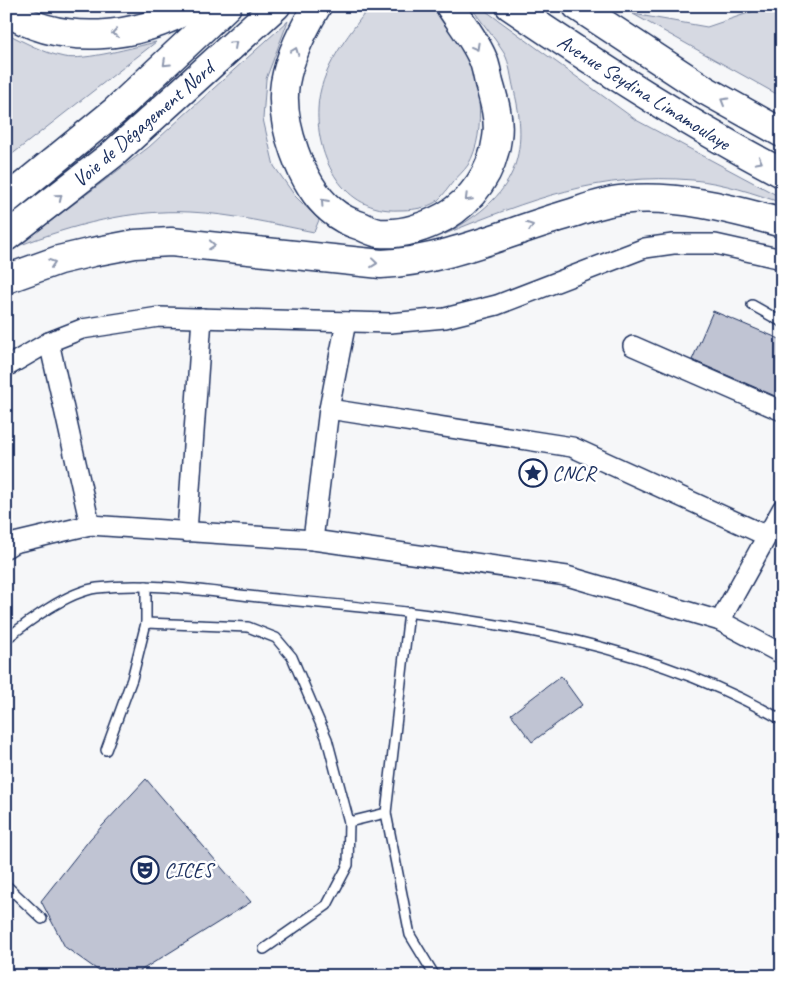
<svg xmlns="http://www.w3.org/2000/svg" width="788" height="982" viewBox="0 0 788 982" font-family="Caveat,sans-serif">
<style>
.green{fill:#d6d9e2;stroke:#7884a0}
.building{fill:#c0c4d3;stroke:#1b2f5e}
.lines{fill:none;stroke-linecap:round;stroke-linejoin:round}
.lane-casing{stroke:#1b2f5e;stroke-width:12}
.street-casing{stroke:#1b2f5e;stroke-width:22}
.highway-casing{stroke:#1b2f5e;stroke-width:31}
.lane{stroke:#fff;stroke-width:9}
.street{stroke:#fff;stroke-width:19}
.highway{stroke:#fff;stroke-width:28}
.oneway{stroke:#8d97ae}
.labels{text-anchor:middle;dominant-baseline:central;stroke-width:5;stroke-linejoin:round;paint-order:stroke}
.street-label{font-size:21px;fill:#1b2f5e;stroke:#fff}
.poi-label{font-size:21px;fill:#1b2f5e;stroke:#fff;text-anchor:start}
</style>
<rect width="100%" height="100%" fill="#f6f7f9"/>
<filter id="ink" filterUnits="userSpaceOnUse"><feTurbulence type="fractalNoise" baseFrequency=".02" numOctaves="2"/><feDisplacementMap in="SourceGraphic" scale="10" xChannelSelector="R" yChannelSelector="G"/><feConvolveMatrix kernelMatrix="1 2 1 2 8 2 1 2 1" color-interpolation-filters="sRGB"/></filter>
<g filter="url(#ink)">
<!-- green -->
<g class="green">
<path d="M370 6H440C448 17 459 28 464 40 479 74 488 131 468 165 464 171 457 177 453 182 447 189 440 201 432 204 422 209 410 210 399 210 343 213 316 158 318 109 319 70 348 36 370 6Z"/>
<path d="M470 6H479L636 120 782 198V203C753 193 724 183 693 180 601 172 528 200 445 234 509 200 532 162 514 90 511 79 510 63 504 53 494 37 481 21 470 6Z"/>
<path d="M769 6H782V97L633 14 707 27Z"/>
<path d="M288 21 266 79 263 119 274 166 295 196 319 220 314 232C273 224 232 214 190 212 131 209 73 225 18 246L149 147Z"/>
<path d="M6 33C24 42 44 53 64 57 85 61 134 47 156 42L6 159Z"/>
</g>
<!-- building -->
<g class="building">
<path d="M713 311 782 340V399L692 360Z"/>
<path d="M561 676 582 705 532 742 511 714Z"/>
<path d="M146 779 251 902 132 976H106L65 947 41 901 90 839Z"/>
</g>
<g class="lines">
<!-- lane casing -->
<g class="lane-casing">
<g id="lane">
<path d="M752 305 782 322"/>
<path d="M146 623 248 627 276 638 292 657 327 739 349 822 348 865 327 905 264 949"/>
<path d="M6 639C29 621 67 592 97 588 156 581 217 593 276 599 449 615 628 631 782 720"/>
<path d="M106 750 132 679 146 623V586"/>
<path d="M386 813 410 935 435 976"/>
<path d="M349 822 386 813 409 612"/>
<path d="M6 885 42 919"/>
</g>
</g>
<!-- street casing -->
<g class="street-casing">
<g id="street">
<path d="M49 342 90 525"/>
<path d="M633 346 782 411"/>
<path d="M6 367 49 342 82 329 159 317 390 323 445 318 497 305 645 248 673 244H715L782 259"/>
<path d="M329 409 572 447 767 536"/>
<path d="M187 532 202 318"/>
<path d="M313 540 329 409 346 322"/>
<path d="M6 548 14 543 90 525 313 540 567 576 720 621 782 654"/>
<path d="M720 621 782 509"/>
</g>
</g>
<!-- highway casing -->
<g class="highway-casing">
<g id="highway">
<path d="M317 6C303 30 290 55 285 83 279 122 301 185 331 210 339 217 351 223 361 226 367 229 373 232 379 233 401 235 425 227 444 217 472 201 493 171 497 138 500 120 494 100 489 83 487 74 486 65 482 57 474 39 461 23 450 6"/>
<path d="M510 6C598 66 688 124 782 173"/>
<path d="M577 6 705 90 782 133"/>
<path d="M6 11C62 47 138 39 193 6"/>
<path d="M6 200 115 111 227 6"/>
<path d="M6 237 114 153 276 6"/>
<path d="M6 279 59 260 93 252 135 244 171 242 381 264C446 261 507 232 569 214 585 209 603 202 620 200 676 194 729 208 782 223"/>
</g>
</g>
<!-- lane -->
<use href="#lane" class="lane"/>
<!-- street -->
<use href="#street" class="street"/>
<!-- highway -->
<use href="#highway" class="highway"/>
</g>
<!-- one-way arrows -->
<defs><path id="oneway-chevron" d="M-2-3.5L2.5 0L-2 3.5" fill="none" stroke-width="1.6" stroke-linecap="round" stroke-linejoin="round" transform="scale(1.25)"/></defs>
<g class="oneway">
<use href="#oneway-chevron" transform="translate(115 33) rotate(172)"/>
<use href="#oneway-chevron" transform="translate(234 44) rotate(-42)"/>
<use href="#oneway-chevron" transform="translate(476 47) rotate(61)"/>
<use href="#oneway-chevron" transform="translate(295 51) rotate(-69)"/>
<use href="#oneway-chevron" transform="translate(166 63) rotate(137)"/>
<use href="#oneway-chevron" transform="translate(724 101) rotate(-150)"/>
<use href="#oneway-chevron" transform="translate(759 161) rotate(28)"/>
<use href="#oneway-chevron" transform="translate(59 197) rotate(-39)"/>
<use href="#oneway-chevron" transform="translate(468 198) rotate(135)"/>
<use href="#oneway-chevron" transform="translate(324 202) rotate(-132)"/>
<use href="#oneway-chevron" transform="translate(530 226) rotate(-19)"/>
<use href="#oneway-chevron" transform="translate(212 245) rotate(5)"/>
<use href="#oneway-chevron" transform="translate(52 263) rotate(-18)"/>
<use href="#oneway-chevron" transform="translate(374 263) rotate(6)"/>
</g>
</g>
<!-- icons -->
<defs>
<g id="sight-ring" transform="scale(1.4375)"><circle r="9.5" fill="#fff" stroke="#1b2f5e" stroke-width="1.5"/><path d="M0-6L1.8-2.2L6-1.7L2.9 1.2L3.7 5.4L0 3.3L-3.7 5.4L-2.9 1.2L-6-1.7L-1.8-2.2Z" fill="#1b2f5e"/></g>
<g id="theatre-ring" transform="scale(1.4375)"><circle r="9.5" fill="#fff" stroke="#1b2f5e" stroke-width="1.5"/><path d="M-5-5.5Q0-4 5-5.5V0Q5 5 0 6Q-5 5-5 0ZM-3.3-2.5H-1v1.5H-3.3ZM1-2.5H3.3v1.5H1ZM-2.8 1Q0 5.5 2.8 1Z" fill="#1b2f5e"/></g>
</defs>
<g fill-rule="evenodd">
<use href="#sight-ring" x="533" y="473"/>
<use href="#theatre-ring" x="145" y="870"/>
</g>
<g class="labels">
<!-- street labels -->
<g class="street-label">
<text transform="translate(644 92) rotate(32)">Avenue Seydina Limamoulaye</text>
<text transform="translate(143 124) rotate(-41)">Voie de Dégagement Nord</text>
</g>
<!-- poi labels -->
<g class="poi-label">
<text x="552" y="473">CNCR</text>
<text x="164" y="870">CICES</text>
</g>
</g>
<!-- margin -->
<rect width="788" height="982" fill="none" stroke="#fff" stroke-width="25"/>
<rect x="12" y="12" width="763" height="957" fill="none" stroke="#1b2f5e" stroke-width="2" filter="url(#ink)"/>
</svg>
